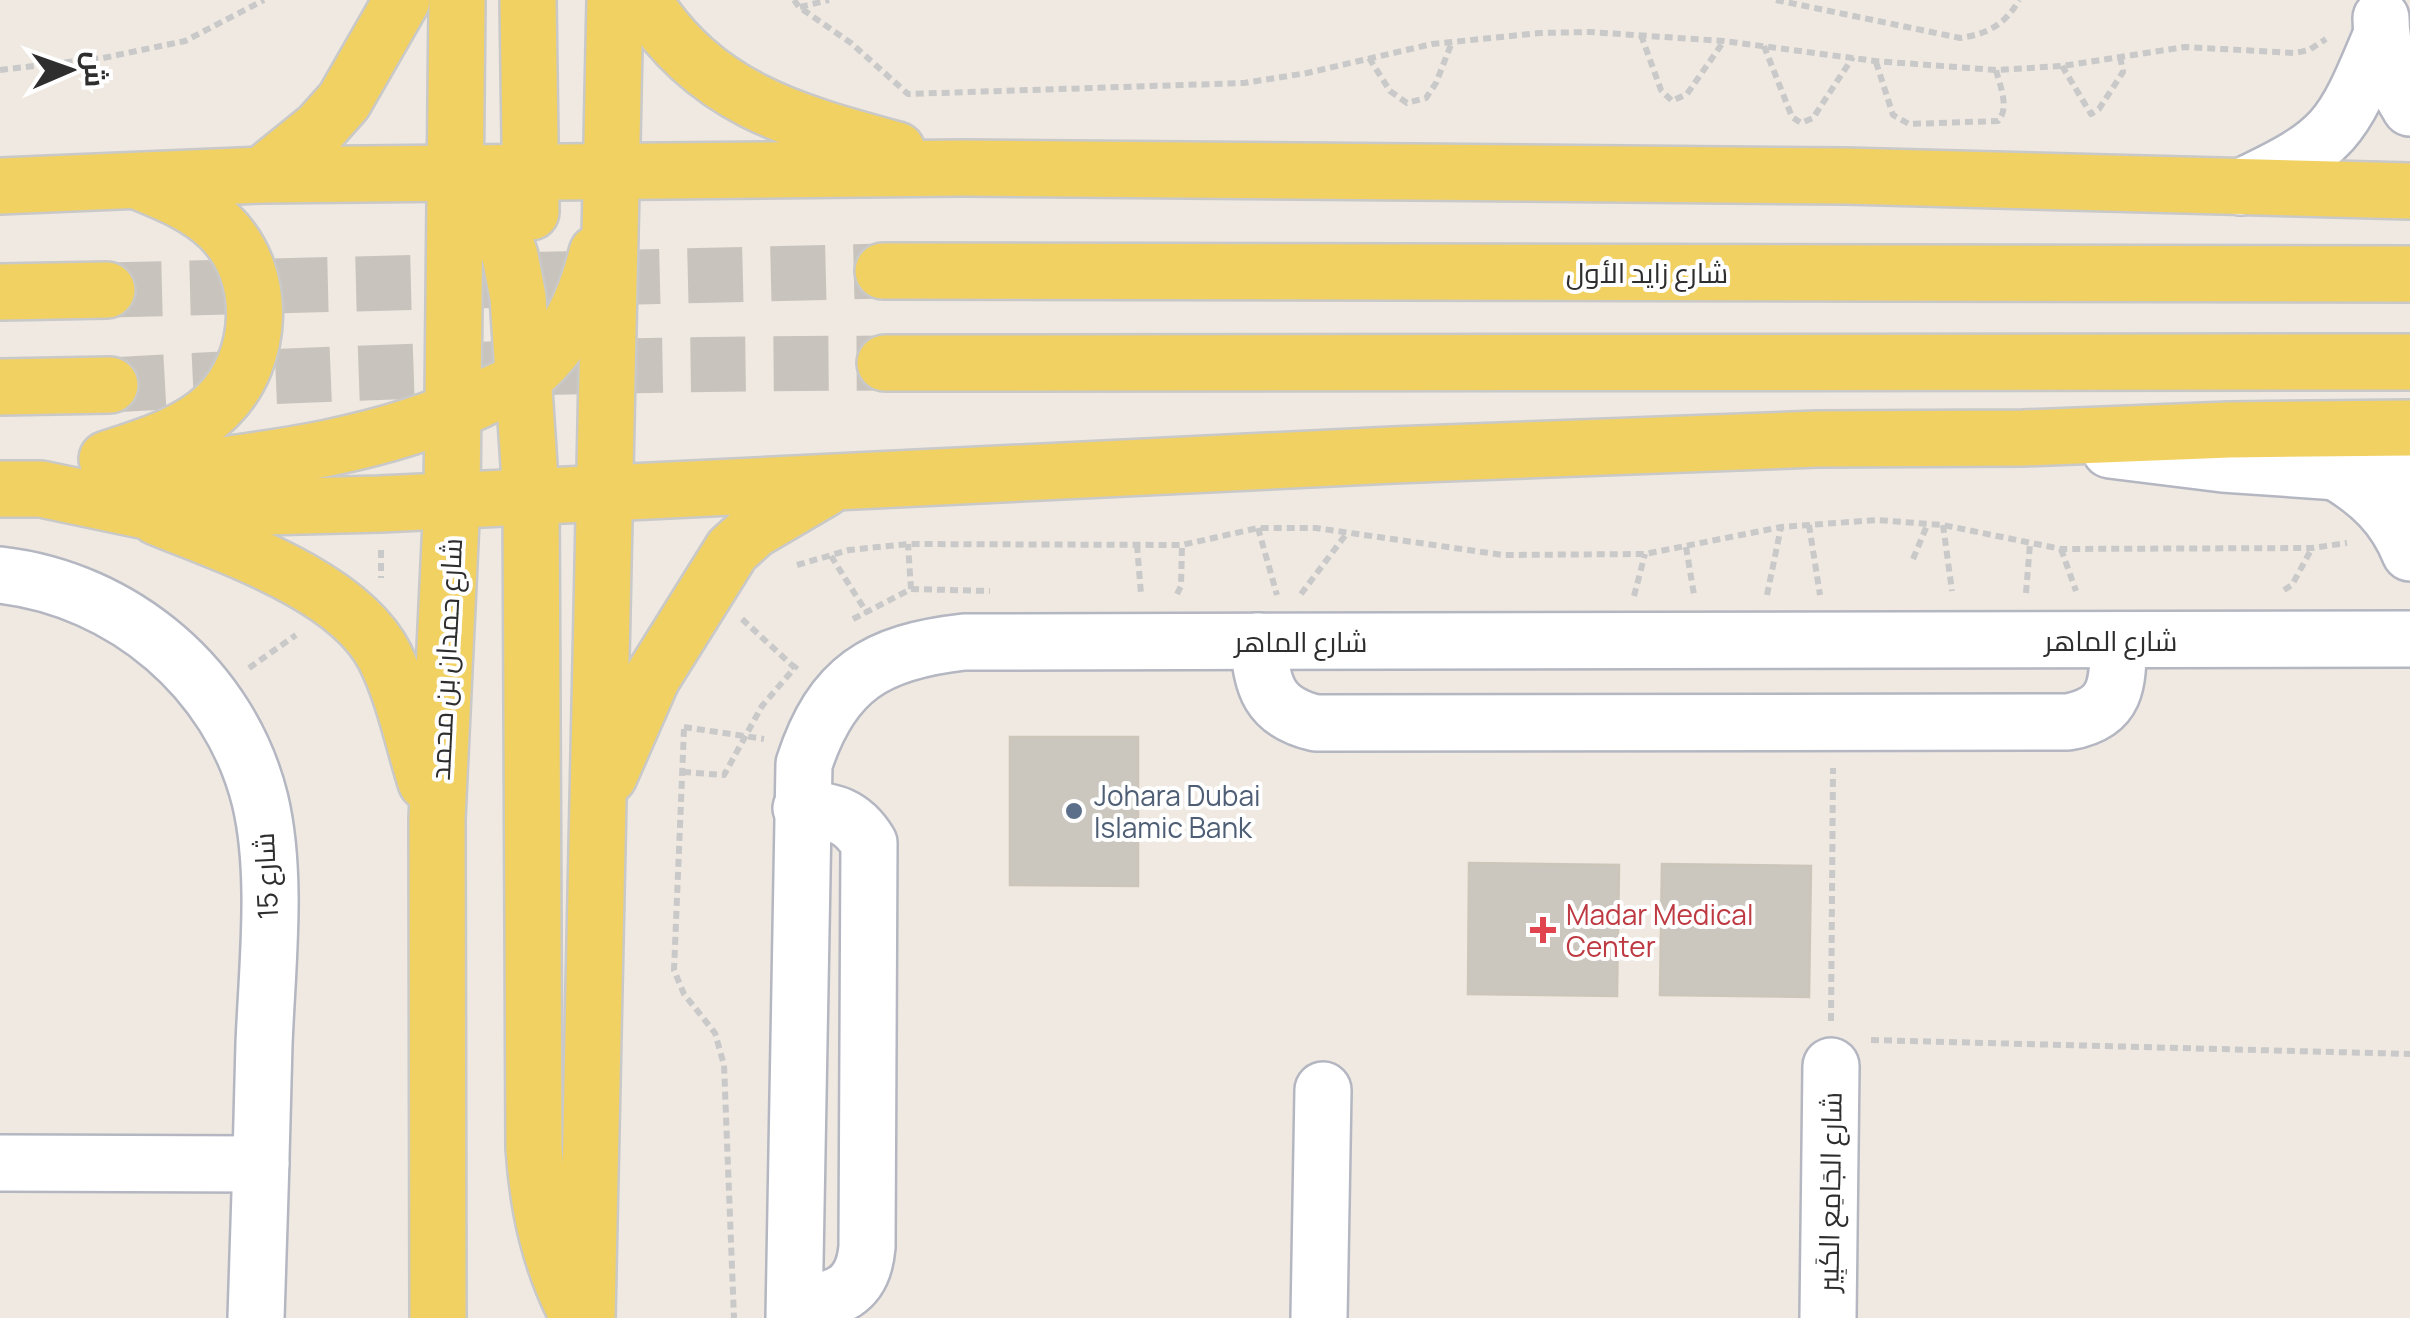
<svg xmlns="http://www.w3.org/2000/svg" width="2410" height="1318" viewBox="0 0 2410 1318" font-family="Manrope,Cairo,sans-serif">
<style>
.building{fill:#cbc7bf;stroke:#cbc5ba;stroke-width:2.5}
.lines{fill:none;stroke-linecap:round;stroke-linejoin:round}
.major-tunnel{stroke:#c8c4bd;stroke-width:55;stroke-dasharray:55 28;stroke-linecap:butt}
.minor-casing{stroke:#b4b7c1;stroke-width:60}
.major-casing{stroke:#c9c9c9;stroke-width:60}
.path{stroke:#c9c9c9;stroke-width:6;stroke-dasharray:8 5;stroke-linecap:butt}
.minor{stroke:#fff;stroke-width:55}
.major{stroke:#f2d163;stroke-width:55}
.service-dot{fill:#5c6f8a;stroke:#fff;stroke-width:4}
.health-dot{fill:#e0444e;stroke:#fff;stroke-width:4}
.labels{text-anchor:middle;dominant-baseline:central;stroke-width:8;stroke-linejoin:round;paint-order:stroke}
.street-label{font-size:28px;fill:#2e2e2e;stroke:#fff}
.service-label{font-size:28px;fill:#4e5e75;stroke:#fff;text-anchor:start}
.health-label{font-size:28px;fill:#be3a42;stroke:#fff;text-anchor:start}
</style>
<rect width="100%" height="100%" fill="#efe9e1"/>
<!-- building -->
<g class="building">
<path d="M1010 737H1138V886L1010 885Z"/>
<path d="M1469 863 1619 865 1617 996 1468 994Z"/>
<path d="M1662 864 1811 866 1809 997 1660 995Z"/>
</g>
<g class="lines">
<!-- major-tunnel -->
<g class="major-tunnel">
<path d="M107 290 883 271"/>
<path d="M110 385C368 370 626 364 885 363"/>
</g>
<!-- minor casing -->
<g class="minor-casing">
<g id="minor">
<path d="M2381 18C2381 52 2393 80 2410 108"/>
<path d="M2241 187C2336 142 2341 132 2381 36"/>
<path d="M2110 450 2223 464 2410 477"/>
<path d="M2338 473C2371 493 2395 516 2410 553"/>
<path d="M0 575C123 589 230 679 260 800 278 875 267 967 264 1044 262 1135 259 1227 256 1318"/>
<path d="M1258 641C1262 686 1268 712 1316 723L2068 722C2118 713 2118 684 2118 640"/>
<path d="M0 1163 261 1164"/>
<path d="M795 1305C835 1300 863 1294 867 1247L869 843C852 815 833 811 801 808"/>
<path d="M794 1318 804 764C832 678 876 652 964 642L2410 639"/>
<path d="M1319 1318 1323 1090"/>
<path d="M1828 1318 1831 1066"/>
</g>
</g>
<!-- major casing -->
<g class="major-casing">
<g id="major">
<path d="M528 0 531 212"/>
<path d="M643 0C705 98 791 121 897 150"/>
<path d="M262 175 320 128 344 101 402 0"/>
<path d="M455 175 479 198 498 224 510 256 518 297 531 496 534 1148C538 1208 550 1264 579 1318"/>
<path d="M0 186 262 175 963 168 1845 176 2410 191"/>
<path d="M883 271 2410 274"/>
<path d="M0 292 107 290"/>
<path d="M885 363 2410 362"/>
<path d="M0 387 110 385"/>
<path d="M107 459C143 447 189 434 217 406 265 359 268 274 220 227 197 205 169 194 140 182"/>
<path d="M108 480C233 463 364 454 479 400 494 392 513 387 526 376 566 343 585 302 597 253"/>
<path d="M0 489H41L141 510 380 504 1393 455 1817 439 2023 438 2229 430 2410 428"/>
<path d="M157 517C227 546 349 585 385 657 404 695 413 741 426 782"/>
<path d="M609 776 652 678 732 550 754 530 824 489"/>
<path d="M438 1318 437 819 452 500 457 0"/>
<path d="M587 1318 615 0"/>
</g>
</g>
<!-- path -->
<g class="path">
<path d="M794 0 799 7 851 43 908 94 1244 83 1307 73 1432 44 1540 33 1590 32 1724 41 1875 61 1996 70 2062 66 2185 47 2295 53 2309 50 2326 39"/>
<path d="M1776 0 1960 38C1987 34 2005 25 2019 0"/>
<path d="M800 7 829 0"/>
<path d="M1641 35 1661 90 1672 101 1687 94 1724 41"/>
<path d="M1764 46 1792 117 1801 123 1813 118 1853 57"/>
<path d="M1369 58 1390 91 1407 103 1426 98 1436 83 1452 42"/>
<path d="M1876 62 1893 115 1909 124 1998 121C2010 108 2000 86 1996 70"/>
<path d="M2062 66 2091 114 2099 109 2123 72 2120 56"/>
<path d="M0 70 103 58 185 41 264 0"/>
<path d="M1809 525 1820 595"/>
<path d="M1943 525 1952 591"/>
<path d="M1258 528 1277 595"/>
<path d="M1137 545 1141 594"/>
<path d="M1686 547 1694 595"/>
<path d="M2061 549 2076 591"/>
<path d="M381 550V578"/>
<path d="M831 556 867 613"/>
<path d="M1913 559 1928 523"/>
<path d="M797 565 849 550 908 544 1182 545 1258 528H1316L1503 555 1645 554 1781 527 1877 520 1943 525 2061 549 2312 548 2347 543"/>
<path d="M911 589 990 591"/>
<path d="M2284 590 2292 585 2312 548"/>
<path d="M2026 593 2030 544"/>
<path d="M1177 594 1181 586 1182 545"/>
<path d="M1301 594 1347 533"/>
<path d="M1767 595 1781 527"/>
<path d="M1634 596 1645 554"/>
<path d="M742 619 795 668"/>
<path d="M853 619 911 589 908 544"/>
<path d="M249 668 296 635"/>
<path d="M684 727 764 739"/>
<path d="M684 729 674 970 684 994 715 1033 724 1065 734 1318"/>
<path d="M683 772 724 775 762 706 797 665"/>
<path d="M1831 1021 1833 768"/>
<path d="M1871 1040 2410 1054"/>
</g>
<!-- minor -->
<use href="#minor" class="minor"/>
<!-- major -->
<use href="#major" class="major"/>
</g>
<!-- markers -->
<circle class="service-dot" cx="1074" cy="811" r="10"/>
<path class="health-dot" d="M1538 915h10v10h10v10h-10v10h-10v-10h-10v-10h10z"/>
<g class="labels">
<!-- street labels -->
<g class="street-label">
<text x="1647" y="272">شارع زايد الأول</text>
<text x="2111" y="640">شارع الماهر</text>
<text x="1301" y="641">شارع الماهر</text>
<text transform="translate(445 659) rotate(-87)">شارع حمدان بن محمد</text>
<text transform="translate(265 876) rotate(-93)">شارع 15</text>
<text transform="translate(1829 1192) rotate(-89)">شارع الجَامِع الكَبِير</text>
</g>
<!-- service labels -->
<g class="service-label">
<text x="1094" y="795">Johara Dubai<tspan x="1094" dy="32">Islamic Bank</tspan></text>
</g>
<!-- health labels -->
<g class="health-label">
<text x="1566" y="914">Madar Medical<tspan x="1566" dy="32">Center</tspan></text>
</g>
</g>
<!-- north arrow -->
<g transform="translate(70 70) rotate(88)" stroke="#ffffff" stroke-width="8" paint-order="stroke">
<path d="M0-8L18 38L0 25L-18 38Z" fill="#2e2e2e"/>
<text y="-15" font-size="28" font-weight="bold" text-anchor="middle" fill="#2e2e2e">ش</text>
</g>
</svg>
